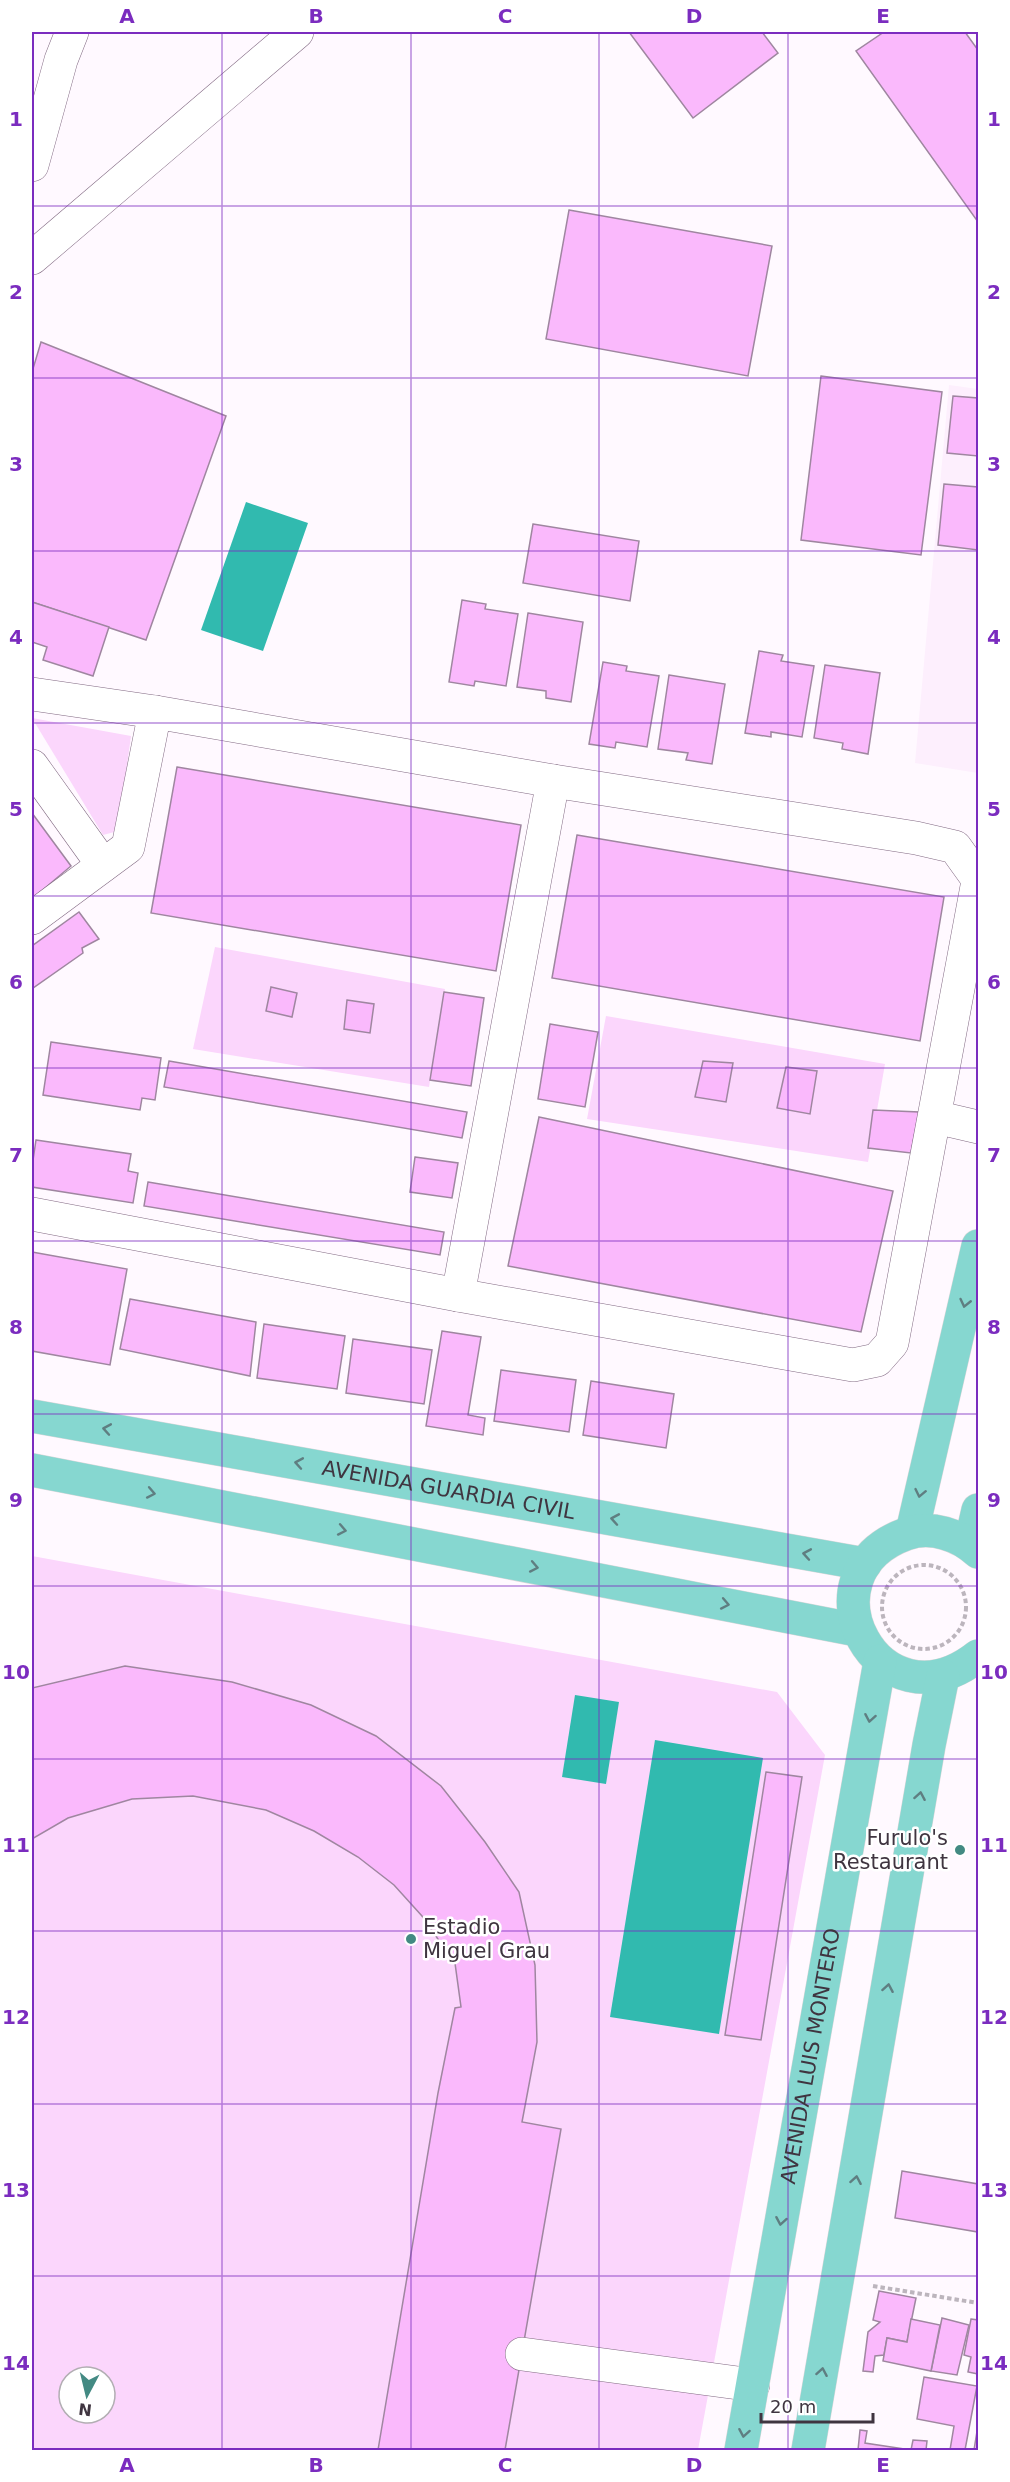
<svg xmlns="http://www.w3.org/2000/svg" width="1010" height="2482" viewBox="0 0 1010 2482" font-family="'DejaVu Sans',sans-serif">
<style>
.built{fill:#fdeffd}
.green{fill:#fbd6fc;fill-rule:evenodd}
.water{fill:#31baaf}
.building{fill:#fab9fc;stroke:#9f86a0;stroke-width:1.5}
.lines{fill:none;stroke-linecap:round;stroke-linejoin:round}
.minor-casing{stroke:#826a83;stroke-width:34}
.major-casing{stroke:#d9d7d9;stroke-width:34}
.path{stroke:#bcb5bd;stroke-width:4;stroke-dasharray:4.5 3;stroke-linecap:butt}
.minor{stroke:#fff;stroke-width:33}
.major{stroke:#86d7d0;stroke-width:33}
.oneway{stroke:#5f7e81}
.grid{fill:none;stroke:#7b2cbf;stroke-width:1.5;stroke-opacity:0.55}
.poi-dot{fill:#438a83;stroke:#fff;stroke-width:2}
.labels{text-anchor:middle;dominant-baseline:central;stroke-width:5;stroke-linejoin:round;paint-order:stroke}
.street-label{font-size:21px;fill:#3f3540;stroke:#fff}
.poi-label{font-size:21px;fill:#3f3540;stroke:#fff;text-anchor:end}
.neatline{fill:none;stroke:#7b2cbf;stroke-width:2}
.grid-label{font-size:20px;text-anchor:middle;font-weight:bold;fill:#7b2cbf}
</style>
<rect width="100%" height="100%" fill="#fff9ff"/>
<!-- built -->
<path class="built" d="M949 385 978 389V773L915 763Z"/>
<!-- green -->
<g class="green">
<path d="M32 718 131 736 118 831 103 835Z"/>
<path d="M215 947 445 989 429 1087 193 1049Z"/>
<path d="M606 1016 885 1064 868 1162 587 1119Z"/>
<path d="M32 1556 777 1692 825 1755 698 2450H32ZM69 2377H105V2413H69Z"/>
</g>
<!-- water -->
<g class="water">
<path d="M246 502 308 523 263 651 201 630Z"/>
<path d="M575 1695 619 1702 606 1784 562 1777Z"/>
<path d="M655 1740 763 1758 719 2034 610 2017Z"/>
</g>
<!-- building -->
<g class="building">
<path d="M629 32H762L778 53 693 118Z"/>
<path d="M884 32H965L978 50V222L856 51Z"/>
<path d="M569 210 772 246 748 376 546 339Z"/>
<path d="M41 342 226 416 146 640 32 602V372Z"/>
<path d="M821 376 942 392 921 555 801 540Z"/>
<path d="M953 396 978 398V456L947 453Z"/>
<path d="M944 484 978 487V550L938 545Z"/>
<path d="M533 524 639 541 630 601 523 583Z"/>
<path d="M462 600 486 604 485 609 518 614 506 686 475 681 474 686 449 682Z"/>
<path d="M32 602 109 627 93 676 43 660 47 647 32 642Z"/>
<path d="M528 613 583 622 571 702 546 698V691L517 687Z"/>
<path d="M759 651 783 655 781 661 814 666 802 737 771 732V737L745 733Z"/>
<path d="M603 662 627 666 626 671 659 676 647 747 616 742 615 748 589 744Z"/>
<path d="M825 665 880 673 868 754 842 749 843 743 814 738Z"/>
<path d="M669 675 725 684 712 764 686 760 688 753 658 749Z"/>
<path d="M177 767 521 825 496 971 151 913Z"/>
<path d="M32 813 71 866 32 899Z"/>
<path d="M577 835 944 897 920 1041 552 978Z"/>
<path d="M79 912 99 939 82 948 83 953 33 988 32 946Z"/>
<path d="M271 987 297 993 292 1017 266 1011Z"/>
<path d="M444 992 484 998 471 1086 430 1080Z"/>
<path d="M347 1000 374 1004 370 1033 344 1029Z"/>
<path d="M550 1024 598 1032 585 1107 538 1099Z"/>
<path d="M51 1042 161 1058 155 1100 142 1098 140 1110 43 1095Z"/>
<path d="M169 1061 467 1112 462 1138 164 1087Z"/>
<path d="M703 1061 733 1063 726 1102 695 1097Z"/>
<path d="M786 1067 817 1071 810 1114 777 1108Z"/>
<path d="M873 1110 919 1112 911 1153 868 1148Z"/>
<path d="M539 1117 893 1191 861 1332 508 1266Z"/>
<path d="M36 1140 131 1154 128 1171 138 1173 133 1203 32 1187V1167Z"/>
<path d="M415 1157 458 1163 452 1198 410 1192Z"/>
<path d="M148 1182 444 1232 440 1255 144 1206Z"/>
<path d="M32 1252 127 1269 110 1365 32 1351Z"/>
<path d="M130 1299 256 1322 250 1376 120 1349Z"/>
<path d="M264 1324 345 1336 337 1389 257 1378Z"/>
<path d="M442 1331 481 1337 468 1415 485 1418 483 1435 426 1426Z"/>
<path d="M353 1339 432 1350 424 1404 346 1393Z"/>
<path d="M501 1370 576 1380 569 1432 494 1421Z"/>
<path d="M591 1381 674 1394 666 1448 583 1435Z"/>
<path d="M125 1666 232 1682 311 1705 376 1736 441 1786 485 1842 519 1892 535 1965 537 2042 522 2122 561 2129 505 2450H378L438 2093 455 2008 461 2007 454 1956 449 1955 422 1916 394 1885 358 1857 314 1831 266 1810 193 1796 132 1799 68 1818 32 1839V1688Z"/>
<path d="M766 1772 802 1777 761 2040 725 2035Z"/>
<path d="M902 2171 978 2184V2232L895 2218Z"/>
<path d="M879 2291 916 2298 907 2342 887 2338 884 2355 875 2356 873 2372 863 2371 868 2332 880 2322 873 2320Z"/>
<path d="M942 2318 969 2325 957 2375 931 2371Z"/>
<path d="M911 2319 940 2325 931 2371 883 2361 887 2338 907 2342Z"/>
<path d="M971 2319 978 2320V2374L968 2372 971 2357 964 2355Z"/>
<path d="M924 2377 977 2386 965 2450H950L954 2426 917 2419Z"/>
<path d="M978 2425V2450H974Z"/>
<path d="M860 2430 867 2431 865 2443 911 2450 913 2440 927 2441 926 2450H858Z"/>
</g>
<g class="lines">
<!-- minor casing -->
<g class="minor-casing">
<g id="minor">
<path d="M32 165 61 60 72 32"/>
<path d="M32 258 297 32"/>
<path d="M32 694 155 712 553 781 916 838 955 847 978 879"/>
<path d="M32 766 103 865"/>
<path d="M32 918 128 847 155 712"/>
<path d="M935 1117 978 1127"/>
<path d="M32 1214 458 1295 853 1365 877 1360 892 1343 978 881"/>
<path d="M458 1295 553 781"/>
<path d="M522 2354 753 2385"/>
</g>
</g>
<!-- major casing -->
<g class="major-casing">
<g id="major">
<path id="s1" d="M32 1416 865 1564"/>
<path d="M32 1470 857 1630"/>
<path d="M912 1532 978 1246"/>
<path d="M970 1545 978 1510"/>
<path d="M978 1552C960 1535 931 1525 906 1534 795 1574 879 1734 978 1656"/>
<path id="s2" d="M741 2450 880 1661"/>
<path d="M808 2450 929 1745 943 1676"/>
</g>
</g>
<!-- path -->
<g class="path">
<circle cx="924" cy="1607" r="42"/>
<path d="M873 2286 978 2303"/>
</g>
<!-- minor -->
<use href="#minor" class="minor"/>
<!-- major -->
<use href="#major" class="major"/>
</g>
<!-- one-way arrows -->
<defs><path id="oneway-chevron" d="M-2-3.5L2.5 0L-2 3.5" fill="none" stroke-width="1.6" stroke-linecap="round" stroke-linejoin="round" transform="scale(1.5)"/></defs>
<g class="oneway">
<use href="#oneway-chevron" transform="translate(965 1303) rotate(103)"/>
<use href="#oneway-chevron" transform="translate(107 1429) rotate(-170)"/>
<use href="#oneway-chevron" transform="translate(299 1463) rotate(-170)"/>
<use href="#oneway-chevron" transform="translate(151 1493) rotate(11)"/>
<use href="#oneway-chevron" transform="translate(920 1493) rotate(102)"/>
<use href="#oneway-chevron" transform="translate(615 1519) rotate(-170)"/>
<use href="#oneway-chevron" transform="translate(342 1530) rotate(11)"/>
<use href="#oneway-chevron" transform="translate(807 1554) rotate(-170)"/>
<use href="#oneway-chevron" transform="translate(534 1567) rotate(11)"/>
<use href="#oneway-chevron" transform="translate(725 1604) rotate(11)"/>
<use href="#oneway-chevron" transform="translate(870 1718) rotate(100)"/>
<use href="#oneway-chevron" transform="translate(920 1796) rotate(-80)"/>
<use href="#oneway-chevron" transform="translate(888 1988) rotate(-80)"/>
<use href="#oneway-chevron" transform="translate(856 2180) rotate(-80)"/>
<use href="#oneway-chevron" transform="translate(781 2221) rotate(100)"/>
<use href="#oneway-chevron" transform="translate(822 2372) rotate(-80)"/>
<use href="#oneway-chevron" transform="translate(744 2433) rotate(100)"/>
</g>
<!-- grid -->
<path class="grid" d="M222 32V2450M411 32V2450M599 32V2450M788 32V2450M32 206H978M32 378H978M32 551H978M32 723H978M32 896H978M32 1068H978M32 1241H978M32 1414H978M32 1586H978M32 1759H978M32 1931H978M32 2104H978M32 2276H978"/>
<!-- markers -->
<g class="poi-dot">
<circle cx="960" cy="1850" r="6"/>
<circle cx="411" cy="1939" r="6"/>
</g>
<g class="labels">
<!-- street labels -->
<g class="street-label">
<text stroke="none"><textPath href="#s1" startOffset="423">AVENIDA GUARDIA CIVIL</textPath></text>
<text stroke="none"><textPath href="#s2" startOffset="400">AVENIDA LUIS MONTERO</textPath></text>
</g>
<!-- poi labels -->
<g class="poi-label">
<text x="948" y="1838">Furulo's<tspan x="948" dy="24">Restaurant</tspan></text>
<text x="423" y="1927" text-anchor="start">Estadio<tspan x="423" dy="24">Miguel Grau</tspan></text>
</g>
</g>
<!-- border -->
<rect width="1010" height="2482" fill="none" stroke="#ffffff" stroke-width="66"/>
<!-- north arrow -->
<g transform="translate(87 2395) rotate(187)"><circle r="28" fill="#ffffff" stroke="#b2aeb3" stroke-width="1.5"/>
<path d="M0-4.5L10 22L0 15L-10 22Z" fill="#438a83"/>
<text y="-9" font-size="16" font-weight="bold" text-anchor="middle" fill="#3f3540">N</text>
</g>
<!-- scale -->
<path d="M761 2413v9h112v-9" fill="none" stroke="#3f3540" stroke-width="3"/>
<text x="770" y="2413" font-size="18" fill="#3f3540" stroke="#ffffff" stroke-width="4.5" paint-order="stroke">20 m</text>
<rect x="33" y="33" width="944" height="2416" class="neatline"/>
<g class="grid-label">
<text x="127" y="23">A</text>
<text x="316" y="23">B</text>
<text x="505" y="23">C</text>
<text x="694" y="23">D</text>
<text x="883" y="23">E</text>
<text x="16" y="126">1</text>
<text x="994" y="126">1</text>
<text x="16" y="299">2</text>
<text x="994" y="299">2</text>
<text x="16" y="471">3</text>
<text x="994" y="471">3</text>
<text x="16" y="644">4</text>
<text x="994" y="644">4</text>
<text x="16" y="816">5</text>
<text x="994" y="816">5</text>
<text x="16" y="989">6</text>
<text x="994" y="989">6</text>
<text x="16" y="1162">7</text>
<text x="994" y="1162">7</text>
<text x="16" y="1334">8</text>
<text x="994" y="1334">8</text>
<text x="16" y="1507">9</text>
<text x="994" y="1507">9</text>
<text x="16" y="1679">10</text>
<text x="994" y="1679">10</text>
<text x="16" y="1852">11</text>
<text x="994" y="1852">11</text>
<text x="16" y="2024">12</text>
<text x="994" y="2024">12</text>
<text x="16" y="2197">13</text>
<text x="994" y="2197">13</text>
<text x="16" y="2370">14</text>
<text x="994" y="2370">14</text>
<text x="127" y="2472">A</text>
<text x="316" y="2472">B</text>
<text x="505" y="2472">C</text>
<text x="694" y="2472">D</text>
<text x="883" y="2472">E</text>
</g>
</svg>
